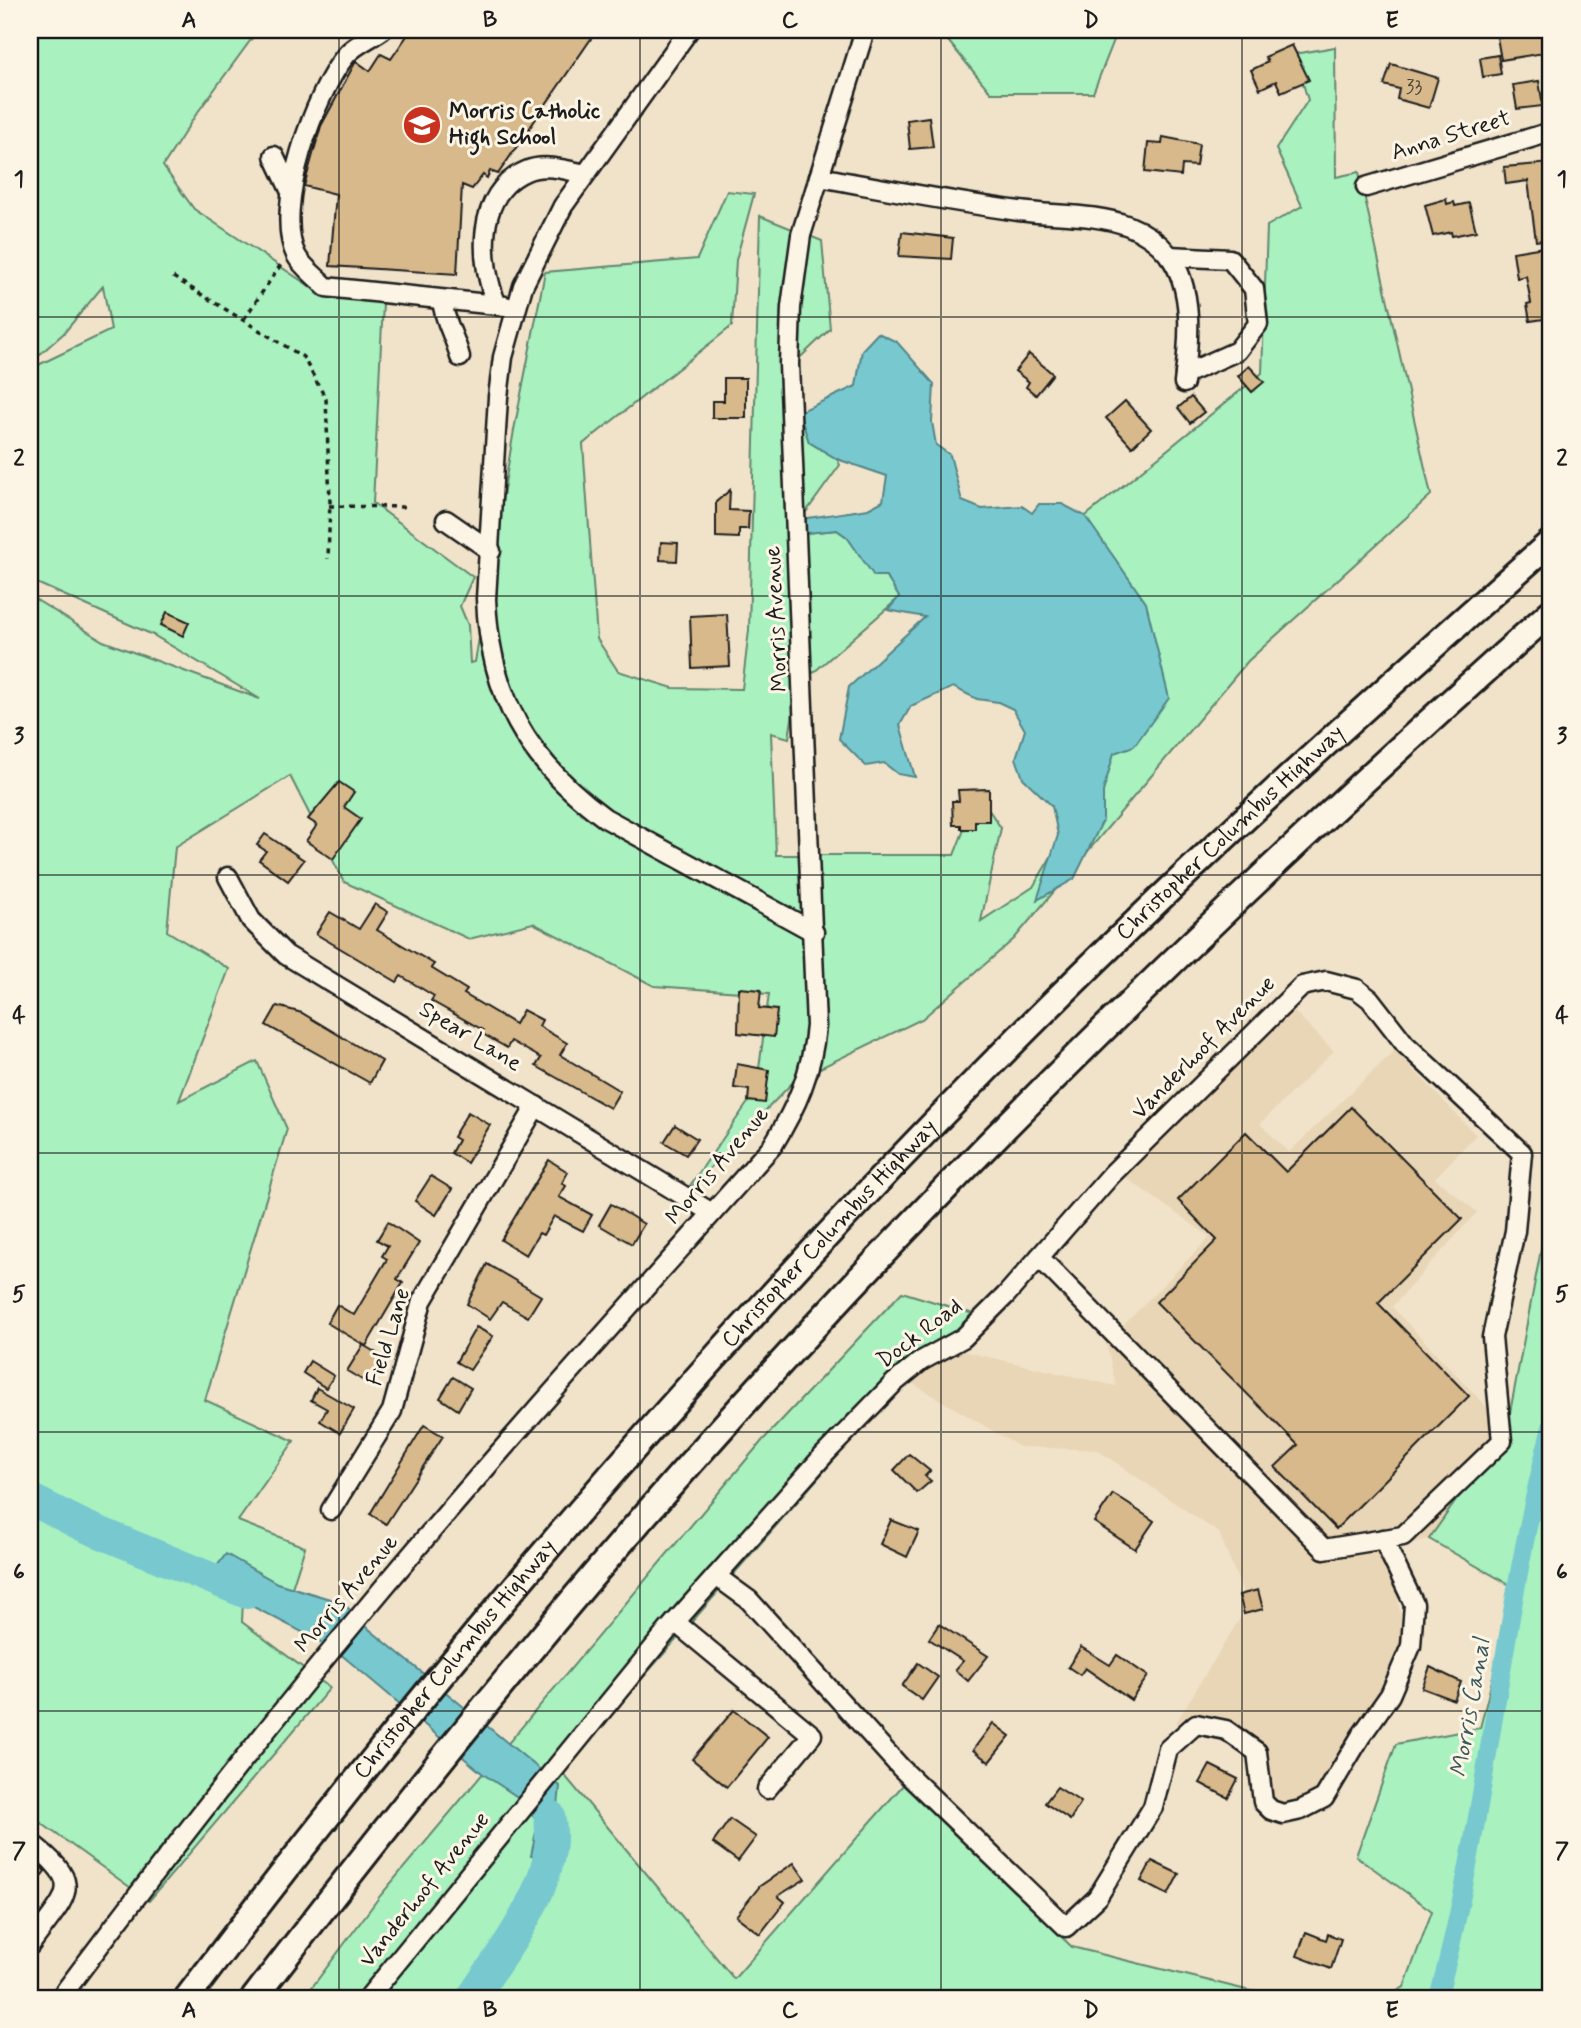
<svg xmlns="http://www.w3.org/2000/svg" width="1581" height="2028" viewBox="0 0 1581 2028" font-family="Mynerve,sans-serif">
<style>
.built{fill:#e9d6b7}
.green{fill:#a9f1bf;stroke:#62866e;stroke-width:2}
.water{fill:#78c9cf;stroke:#538487;stroke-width:2}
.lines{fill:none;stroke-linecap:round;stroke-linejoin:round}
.canal{stroke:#78c9cf;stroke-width:18}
.river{stroke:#78c9cf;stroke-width:32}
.building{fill:#d7b98b;stroke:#1c1c1c;stroke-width:2}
.minor-casing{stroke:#1c1c1c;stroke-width:23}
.highway-casing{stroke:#1c1c1c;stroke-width:30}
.path{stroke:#1c1c1c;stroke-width:3.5;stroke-dasharray:5 5;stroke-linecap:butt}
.minor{stroke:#fcf5e5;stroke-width:18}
.highway{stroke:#fcf5e5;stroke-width:24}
.grid{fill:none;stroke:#1c1c1c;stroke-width:2;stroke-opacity:0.55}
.labels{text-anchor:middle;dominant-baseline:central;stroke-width:6;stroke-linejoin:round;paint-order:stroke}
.number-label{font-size:19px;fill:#4b4338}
.poi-label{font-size:23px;font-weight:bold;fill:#1c1c1c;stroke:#fcf5e5;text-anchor:start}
.street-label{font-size:23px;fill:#1c1c1c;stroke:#fcf5e5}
.water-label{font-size:24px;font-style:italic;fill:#3c595b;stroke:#fcf5e5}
.neatline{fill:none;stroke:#1c1c1c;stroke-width:2.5}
.grid-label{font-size:23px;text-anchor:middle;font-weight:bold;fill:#1c1c1c}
</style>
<rect width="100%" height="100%" fill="#f1e3ca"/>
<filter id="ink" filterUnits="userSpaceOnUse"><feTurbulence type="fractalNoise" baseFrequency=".0143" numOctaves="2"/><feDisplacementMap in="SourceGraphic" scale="14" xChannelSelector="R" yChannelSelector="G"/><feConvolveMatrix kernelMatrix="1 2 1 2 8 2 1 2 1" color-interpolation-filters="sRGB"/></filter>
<g filter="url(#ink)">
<!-- built -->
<path class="built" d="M1283 1000 1334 1051 1260 1124 1289 1152 1395 1050 1476 1135 1435 1178 1477 1212 1392 1307 1507 1428 1429 1539 1391 1549 1406 1658 1307 1814 1279 1816 1252 1749 1176 1722 1248 1605 1219 1533 1097 1450 1020 1447 905 1379 949 1348 1116 1386 1106 1343 1210 1237 1116 1171Z"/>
<!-- green -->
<g class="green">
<path d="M30 30H258L195 116 163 166 194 209 323 295 383 303 373 503 473 577 460 606 468 625 470 663 475 662 514 430 545 272 697 259 727 191 754 194 736 260 732 326 583 444 597 639 618 671 673 688 742 689 749 630 760 216 822 241 830 329 788 369 809 442 837 459 840 465 801 519 806 533 837 530C862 547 884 571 900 597L797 687 789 738 771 733 776 855H954L978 794 1001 828 981 921 1033 887 1070 825 1061 536 1262 373 1267 226 1302 206 1276 149 1308 100 1294 54 1335 47 1336 177 1359 172 1431 495 1248 661 1014 939 922 1019 795 1080 682 1197 756 1091 769 994 654 986 533 923 469 939 344 882 290 776 175 847 167 931 229 969 179 1101 257 1061 287 1129 205 1400 294 1441 238 1521 305 1547 290 1594 244 1580 242 1622 330 1688 149 1901 30 1815V596L103 641 260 699 153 635 30 580V369L111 330 103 286 64 333 30 363Z"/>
<path d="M939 30H1118L1093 93H991Z"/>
<path d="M1551 1197V1998H1386L1404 1987 1432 1911 1356 1856 1396 1744 1480 1728 1515 1588 1429 1539 1507 1428Z"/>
<path d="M902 1292 983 1317 905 1379 561 1771 734 1979 903 1785 1072 1947 1279 1998H304L380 1896 762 1441Z"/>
</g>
<!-- water -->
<g class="water">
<path d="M878 333 897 342 934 384 932 422 936 445 950 455 962 501 982 509 1022 506 1032 513 1039 504H1062L1085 516 1146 603 1169 698 1134 746 1114 753 1103 792V820L1074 879 1037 900 1058 835 1052 806 1023 778 1016 758 1025 730 1013 709 998 702 977 699 953 687 911 706 900 725 915 777 898 774 884 763 866 766 839 739 849 687 925 617 888 610 899 597 886 576H874L847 537 837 530 806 533 801 519 868 509 883 501 887 476 837 459 809 442 799 412 856 386 862 350Z"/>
<path d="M226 1554 277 1583 343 1603 369 1629 560 1786 553 1857 531 1856 538 1822 516 1796 483 1774 344 1657 314 1638 205 1582Z"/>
</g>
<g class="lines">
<!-- canal -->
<path class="canal" d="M1438 1998C1488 1810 1502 1615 1551 1427"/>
<!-- river -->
<g class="river">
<path d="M30 1499 84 1526 247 1593"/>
<path d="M472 1998C505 1948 563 1877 549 1815"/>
</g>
</g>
<!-- building -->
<g class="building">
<path d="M411 30H597L498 174 490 171 487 178 483 175 472 189 462 185 457 274 330 266 336 194 304 186 321 126 356 61 370 71 381 54 391 59Z"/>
<path d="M1541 31 1544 53 1501 60 1497 37Z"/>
<path d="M1292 45 1309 80 1281 92 1276 81 1260 89 1251 70 1268 62 1265 57Z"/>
<path d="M1498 55 1501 74 1483 77 1480 58Z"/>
<path d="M1391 64 1438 78 1429 108 1397 99 1399 89 1384 85Z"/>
<path d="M1539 81 1543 106 1517 109 1513 85Z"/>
<path d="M929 117 933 147 910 149 907 120Z"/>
<path d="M1163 137 1199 144 1196 166 1182 165 1181 176 1145 172 1148 143 1162 144Z"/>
<path d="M1551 163V239L1536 241 1528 181 1506 184 1504 167Z"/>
<path d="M1446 199 1447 204 1454 202 1455 206 1469 203 1476 231 1452 236 1451 232 1433 236 1425 205Z"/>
<path d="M902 232 953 238 951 259 899 256Z"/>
<path d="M1544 247 1551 318 1530 321 1527 304 1531 303 1526 276 1517 278 1513 252Z"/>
<path d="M1029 354 1053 374 1036 395 1026 387 1029 382 1015 371Z"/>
<path d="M1249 366 1264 382 1252 392 1238 376Z"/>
<path d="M724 378H746V418H712V401H724Z"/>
<path d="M1191 397 1204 412 1190 423 1178 408Z"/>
<path d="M1125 401 1151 429 1132 447 1106 418Z"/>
<path d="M730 490 729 510 749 511 748 529H739V538L716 537V502Z"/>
<path d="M661 542 678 543 677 561 660 560Z"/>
<path d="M167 612 189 622 183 636 161 625Z"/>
<path d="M727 614 730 666 692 668 690 616Z"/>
<path d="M339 782 354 792 344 807 361 819 333 859 306 841 317 825 308 819Z"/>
<path d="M989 789V821H975V829H961V825H953L952 801H959L958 790Z"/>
<path d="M265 834 304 860 288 881 259 860 266 851 257 845Z"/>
<path d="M375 904 388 912 377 930 434 964 431 968 467 990 464 994 515 1024 523 1010 542 1020 539 1026 567 1043 560 1055 620 1091 610 1108 536 1066 541 1058 511 1041 507 1048 481 1033 483 1030 431 1001 434 996 401 976 397 982 316 934 330 912 359 929Z"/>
<path d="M739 988 761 990 759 1008 777 1010 774 1037 738 1033Z"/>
<path d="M277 1006 302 1013 382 1061 370 1083 266 1025Z"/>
<path d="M737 1064 769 1070 765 1103 748 1101 749 1090 734 1088Z"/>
<path d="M1351 1107 1462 1219 1378 1303 1469 1396 1336 1529 1275 1467 1298 1445 1156 1302 1217 1240 1178 1200 1246 1132 1286 1172Z"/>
<path d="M468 1112 490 1125 467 1163 451 1153 458 1140 453 1137Z"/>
<path d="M675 1125 697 1139 686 1155 664 1142Z"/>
<path d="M549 1160 568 1172 562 1183 566 1186 559 1197 592 1215 583 1231 554 1216 543 1235 539 1233 526 1255 501 1240Z"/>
<path d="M431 1176 452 1189 436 1215 415 1201Z"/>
<path d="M611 1204 644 1224 632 1244 599 1225Z"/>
<path d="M388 1222 419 1243 397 1279 403 1283 366 1346 327 1323 337 1305 354 1315 387 1259 382 1256 388 1246 377 1240Z"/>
<path d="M487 1264 541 1296 528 1317 502 1302 490 1319 467 1304Z"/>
<path d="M476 1327 493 1336 470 1370 456 1362Z"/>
<path d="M363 1345 385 1358 369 1384 347 1371Z"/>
<path d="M310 1361 334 1376 326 1388 303 1373Z"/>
<path d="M453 1377 471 1388 458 1410 440 1398Z"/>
<path d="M317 1388 354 1409 340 1433 320 1421 327 1409 311 1400Z"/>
<path d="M424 1425 443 1436 386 1524 370 1514Z"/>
<path d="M909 1454 930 1471 925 1476 931 1481 917 1493 894 1470Z"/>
<path d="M1113 1494 1154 1521 1135 1549 1094 1522Z"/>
<path d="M891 1520 919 1531 907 1557 880 1544Z"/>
<path d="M1258 1590 1263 1609 1244 1614 1239 1595Z"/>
<path d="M939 1624 988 1656 968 1681 955 1670 963 1661 929 1639Z"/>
<path d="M1081 1647 1110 1665 1117 1655 1148 1676 1131 1700 1085 1668 1080 1675 1068 1667Z"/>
<path d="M918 1663 938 1677 922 1700 902 1686Z"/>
<path d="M1430 1667 1461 1682 1454 1700 1422 1688Z"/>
<path d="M734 1710 768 1737 727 1787 692 1759Z"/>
<path d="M993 1723 1010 1736 989 1762 973 1750Z"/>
<path d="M1210 1765 1238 1779 1228 1798 1200 1783Z"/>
<path d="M1057 1787 1081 1802 1070 1820 1045 1803Z"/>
<path d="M730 1819 756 1837 738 1861 713 1843Z"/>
<path d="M30 1857 45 1871 30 1891Z"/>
<path d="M1152 1861 1179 1874 1168 1895 1141 1881Z"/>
<path d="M794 1863 805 1879 778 1896 785 1902 760 1934 736 1916 760 1886Z"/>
<path d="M1306 1932 1326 1940 1328 1934 1341 1939 1331 1969 1297 1956Z"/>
</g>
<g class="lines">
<!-- minor casing -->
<g class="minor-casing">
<g id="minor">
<path d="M382 30C371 38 356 44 347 54 315 92 273 208 296 255 302 267 317 277 326 287L497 305"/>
<path d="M689 30 563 206 523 286 503 357 498 397 486 599C490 696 527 761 605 818L814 932"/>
<path d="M274 156 291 192"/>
<path d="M819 177C886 189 952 202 1019 211 1055 216 1095 213 1129 226 1144 232 1158 242 1168 254 1195 288 1189 343 1184 383"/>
<path d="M1366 187 1551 132"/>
<path d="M1169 256 1230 259 1254 289 1258 324 1237 351 1185 374"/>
<path d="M442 300C444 322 455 336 460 357"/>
<path d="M505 306 497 305C479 262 475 193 526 171 544 163 567 170 585 174"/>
<path d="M446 520 491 551"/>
<path d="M228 877 251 920 286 955 712 1213"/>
<path d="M331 1510 392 1411 422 1301 536 1106"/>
<path d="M716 1576 749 1600 901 1768 1066 1927 1097 1898 1153 1807 1168 1749 1196 1724 1226 1730 1257 1752 1263 1802 1271 1810 1283 1814 1301 1810 1324 1798 1361 1736 1390 1695 1411 1646 1414 1604 1383 1539"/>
<path d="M675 1622 812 1735 767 1789"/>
<path d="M30 1842C88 1887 66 1894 30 1945"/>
<path d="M60 1998C158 1867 259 1737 364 1611 496 1452 636 1299 773 1145 797 1106 812 1072 816 1026L789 364 791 307 801 235 865 30"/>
<path d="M368 1998 668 1630 824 1455 894 1383 921 1361 963 1338 1006 1295 1112 1174 1302 986 1326 981 1357 989 1370 999 1405 1044 1522 1153 1515 1231 1492 1337 1502 1441 1403 1536 1324 1549 1039 1257"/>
</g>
</g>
<!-- highway casing -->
<g class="highway-casing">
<g id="highway">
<path id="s1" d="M187 1998C433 1672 699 1361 986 1070 1167 886 1358 712 1551 542"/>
<path d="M254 1998C380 1834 509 1672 645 1515 925 1193 1232 895 1551 612"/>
</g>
</g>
<!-- path -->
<g class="path">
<path d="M173 277 303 357 326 399 330 502 328 559"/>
<path d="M244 319 282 263"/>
<path d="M329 506 404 507"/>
</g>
<!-- minor -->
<use href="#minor" class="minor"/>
<!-- highway -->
<use href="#highway" class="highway"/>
</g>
</g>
<!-- grid -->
<path class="grid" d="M339 30V1998M640 30V1998M941 30V1998M1242 30V1998M30 317H1551M30 596H1551M30 875H1551M30 1153H1551M30 1432H1551M30 1711H1551"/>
<!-- icons -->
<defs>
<g id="school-disc" transform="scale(2.0125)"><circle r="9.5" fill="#c8321e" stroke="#fcf5e5"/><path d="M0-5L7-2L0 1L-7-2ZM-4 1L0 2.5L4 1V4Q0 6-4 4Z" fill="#fff"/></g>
</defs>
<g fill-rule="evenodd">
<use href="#school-disc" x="422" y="125"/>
</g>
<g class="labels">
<!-- number labels -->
<g class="number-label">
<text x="1414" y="87">33</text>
</g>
<!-- poi labels -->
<g class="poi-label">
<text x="449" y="112">Morris Catholic<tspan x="449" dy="26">High School</tspan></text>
</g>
<!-- street labels -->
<g class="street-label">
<text transform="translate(1451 136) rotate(-17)">Anna Street</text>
<text transform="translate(777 619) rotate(-93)">Morris Avenue</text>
<text stroke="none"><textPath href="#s1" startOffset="1566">Christopher Columbus Highway</textPath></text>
<text transform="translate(470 1037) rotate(31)">Spear Lane</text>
<text transform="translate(1204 1048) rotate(-45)">Vanderhoof Avenue</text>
<text transform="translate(718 1166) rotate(-50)">Morris Avenue</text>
<text stroke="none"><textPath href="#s1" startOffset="999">Christopher Columbus Highway</textPath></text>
<text transform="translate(920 1334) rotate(-37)">Dock Road</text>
<text transform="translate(389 1337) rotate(-73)">Field Lane</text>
<text transform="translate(347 1594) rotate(-50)">Morris Avenue</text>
<text stroke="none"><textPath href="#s1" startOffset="432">Christopher Columbus Highway</textPath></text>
<text transform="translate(425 1890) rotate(-51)">Vanderhoof Avenue</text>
</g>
<!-- water labels -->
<g class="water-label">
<text transform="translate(1471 1708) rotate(-80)">Morris Canal</text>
</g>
</g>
<!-- margin -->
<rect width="1581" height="2028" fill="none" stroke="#fcf5e5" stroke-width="77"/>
<rect x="38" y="38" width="1504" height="1952" class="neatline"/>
<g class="grid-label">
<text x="189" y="27">A</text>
<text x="490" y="27">B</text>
<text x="790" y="27">C</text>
<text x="1091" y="27">D</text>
<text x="1392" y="27">E</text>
<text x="19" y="186">1</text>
<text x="1562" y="186">1</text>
<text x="19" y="465">2</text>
<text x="1562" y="465">2</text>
<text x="19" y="743">3</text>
<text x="1562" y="743">3</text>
<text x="19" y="1022">4</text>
<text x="1562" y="1022">4</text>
<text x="19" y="1301">5</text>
<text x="1562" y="1301">5</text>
<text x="19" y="1579">6</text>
<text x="1562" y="1579">6</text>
<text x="19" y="1858">7</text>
<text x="1562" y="1858">7</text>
<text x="189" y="2017">A</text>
<text x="490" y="2017">B</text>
<text x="790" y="2017">C</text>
<text x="1091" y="2017">D</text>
<text x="1392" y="2017">E</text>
</g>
</svg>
